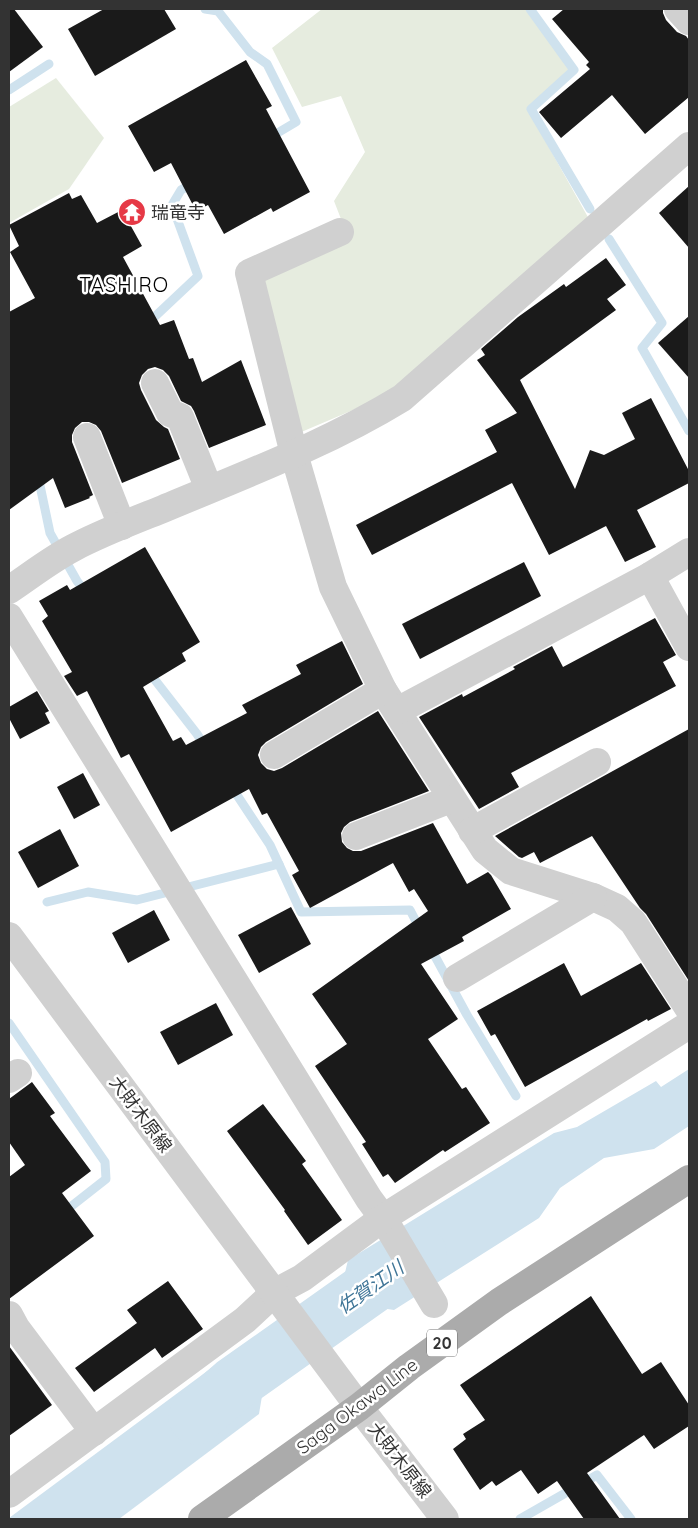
<svg xmlns="http://www.w3.org/2000/svg" width="698" height="1528" viewBox="0 0 698 1528" font-family="Quicksand,'Noto Sans JP',sans-serif">
<style>
.green{fill:#e6ecdf}
.water{fill:#cfe2ee}
.lines{fill:none;stroke-linecap:round;stroke-linejoin:round}
.stream{stroke:#cfe2ee;stroke-width:9}
.river{stroke:#cfe2ee;stroke-width:55}
.building{fill:#1a1a1a}
.minor{stroke:#d0d0d0;stroke-width:28}
.tertiary{stroke:#d0d0d0;stroke-width:28}
.primary{stroke:#ababab;stroke-width:28}
.labels{text-anchor:middle;dominant-baseline:central;stroke-width:5;stroke-linejoin:round;paint-order:stroke}
.shield{fill:#fff;stroke:#707070;stroke-width:1}
.shield-label{font-size:16px;font-weight:bold;fill:#333}
.poi-label{font-size:18px;fill:#333;stroke:#fff;text-anchor:start}
.street-label{font-size:18px;fill:#333;stroke:#fff}
.water-label{font-size:19px;font-style:italic;fill:#3f7597;stroke:#fff}
.quarter-label{font-size:20px;letter-spacing:1px;fill:#000;stroke:#fff}
</style>
<rect width="100%" height="100%" fill="#fff"/>
<!-- green -->
<g class="green">
<path d="M322 9H525L570 70 527 108 589 219 386 396 299 433 264 277 348 237 334 201 365 152 341 96 302 107 272 48Z"/>
<path d="M56 78 104 138 69 189 9 223V107Z"/>
</g>
<!-- water -->
<g class="water">
<path d="M689 1069V1126L654 1149 604 1158 560 1188 539 1218 394 1310 362 1305 344 1277 348 1260 554 1133 577 1127 656 1081 661 1087Z"/>
<path d="M241 1346 264 1384 259 1414 119 1519H9V1518Z"/>
</g>
<g class="lines">
<!-- stream -->
<g class="stream">
<path d="M205 9 218 11 250 52 267 64 296 122 269 138"/>
<path d="M530 9 574 70 531 109 590 209"/>
<path d="M9 90 49 64"/>
<path d="M609 239 662 323 642 348 689 431"/>
<path d="M147 324 198 276 172 205 181 190 193 183"/>
<path d="M38 476 50 533 77 581 87 594"/>
<path d="M148 671 197 734 206 748"/>
<path d="M231 786 270 845 301 912 410 910 420 929"/>
<path d="M47 902 88 892 137 900 279 864"/>
<path d="M430 947 467 1015 516 1096"/>
<path d="M9 1023 105 1162 106 1179 64 1212"/>
<path d="M520 1519 597 1475 631 1519"/>
</g>
<!-- river -->
<path class="river" d="M196 1417 234 1384 419 1253"/>
</g>
<!-- building -->
<g class="building">
<path d="M9 9H14L43 47 9 72Z"/>
<path d="M104 9H164L176 29 95 76 68 29Z"/>
<path d="M564 9H663V13L666 20 677 32 686 36 689 40V97L645 134 612 95 561 138 539 112 590 69 586 65 589 62 552 19Z"/>
<path d="M246 60 272 106 266 109 310 192 273 212 271 208 224 234 208 205 196 211 171 163 154 172 128 126Z"/>
<path d="M689 186V248L659 213Z"/>
<path d="M69 193 72 199 81 195 97 223 122 210 142 246 123 257 160 325 174 320 189 359 193 358 202 382 241 360 266 425 209 448 194 411 191 406 181 401 169 376 163 370 155 367 148 369 142 375 139 383 141 390 156 420 164 427 168 429 180 459 122 483 101 431 96 425 89 422H82L75 428 72 435V442L93 495 89 497 90 498 65 508 53 478 9 510V312L35 298 10 252 19 246 9 225Z"/>
<path d="M606 258 626 285 607 299 616 310 520 380 575 489 590 450 604 455 635 439 622 413 651 398 689 471V483L637 510 656 547 625 562 606 526 549 555 512 483 372 555 356 525 497 452 485 430 517 413 477 360 485 355 481 349 518 317 564 284 566 287Z"/>
<path d="M689 316V378L658 343Z"/>
<path d="M145 547 200 642 182 653 186 661 143 687 173 741 181 737 186 745 247 713 242 705 301 674 296 665 342 641 363 684 266 742 261 747 258 755 261 763 267 769 274 771 282 768 378 711 429 791 350 822 344 827 341 833 342 842 347 848 353 851H361L433 823 467 884 488 872 491 875 511 909 462 937 464 941 421 964 458 1019 428 1039 462 1089 466 1087 490 1123 445 1152 443 1150 395 1183 388 1174 383 1177 362 1144 366 1142 315 1066 347 1044 312 994 428 911 414 889 409 892 393 863 310 908 292 875 299 871 267 813 262 815 249 789 171 832 129 754 121 758 87 691 77 696 64 676 72 672 42 621 48 616 39 601 67 585 70 590Z"/>
<path d="M524 562 541 596 420 659 402 624Z"/>
<path d="M655 618 676 655 663 662 676 686 511 773 519 787 479 809 419 717 462 694 463 697 515 669 513 667 552 646 563 667Z"/>
<path d="M37 691 49 711 45 713 50 723 20 739 9 718V707Z"/>
<path d="M689 729V981L646 914 640 908 592 836 540 863 534 852 522 858 519 857 495 836Z"/>
<path d="M83 773 100 805 74 819 57 787Z"/>
<path d="M60 829 79 866 38 888 18 852Z"/>
<path d="M291 907 311 944 259 973 238 935Z"/>
<path d="M154 910 170 940 128 963 112 933Z"/>
<path d="M564 963 581 996 641 963 671 1009 648 1021 647 1019 525 1087 495 1034 491 1036 477 1011Z"/>
<path d="M216 1003 233 1035 178 1065 160 1032Z"/>
<path d="M32 1082 55 1113 50 1116 91 1171 62 1193 94 1236 9 1299V1177L25 1165 9 1142V1099Z"/>
<path d="M263 1104 306 1161 302 1164 342 1220 308 1245 284 1211 285 1210 227 1131Z"/>
<path d="M168 1281 203 1329 162 1358 155 1348 94 1392 75 1368 137 1323 127 1310Z"/>
<path d="M591 1296 642 1374 661 1362 689 1405V1426L654 1449 644 1435 587 1473 620 1519H584L557 1481 538 1494 521 1470 496 1486 492 1481 480 1490 453 1449 466 1439 463 1434 485 1420 460 1385Z"/>
<path d="M9 1346 52 1405 9 1436Z"/>
</g>
<g class="lines">
<!-- minor -->
<g class="minor">
<path d="M678 9 689 21"/>
<path d="M340 232 249 273 294 454 333 587 383 690 485 850 511 871 593 897 617 908 633 922 689 1009"/>
<path d="M155 383 170 413 180 417 209 489"/>
<path d="M87 437 122 526"/>
<path d="M650 576 689 647"/>
<path d="M9 590C30 576 50 560 73 548 101 533 133 521 163 509 244 475 327 444 402 398L689 146"/>
<path d="M9 617 369 1199 383 1218 434 1304"/>
<path d="M397 711 650 576 689 552"/>
<path d="M274 755 383 690"/>
<path d="M472 831 597 762"/>
<path d="M356 836 451 799"/>
<path d="M457 978 593 897"/>
<path d="M9 1079 18 1073"/>
<path d="M9 1315 16 1328 94 1432"/>
<path d="M9 1494 245 1320 274 1293 302 1278 383 1218 689 1025"/>
</g>
<!-- tertiary -->
<path class="tertiary" d="M9 936 359 1407 445 1519"/>
<!-- primary -->
<path class="primary" d="M202 1519 359 1407 409 1367 499 1302 689 1179"/>
</g>
<!-- icons -->
<defs>
<g id="temple-disc" transform="scale(1.4375)"><circle r="9.5" fill="#e63946" stroke="#fff"/><path d="M0-6L5-2H3V0L6.5 2.5H4V6H1.5V3h-3V6H-4V2.5H-6.5L-3 0V-2H-5Z" fill="#fff"/></g>
</defs>
<g fill-rule="evenodd">
<use href="#temple-disc" x="132" y="212"/>
</g>
<g class="labels">
<!-- shield labels -->
<rect class="shield" x="427" y="1329.5" width="30" height="27" rx="4"/>
<g class="shield-label">
<text x="442" y="1343">20</text>
</g>
<!-- poi labels -->
<g class="poi-label">
<text x="151" y="212">瑞竜寺</text>
</g>
<!-- street labels -->
<g class="street-label">
<text transform="translate(141 1114) rotate(53)">大財木原線</text>
<text transform="translate(357 1406) rotate(-37)">Saga Okawa Line</text>
<text transform="translate(400 1460) rotate(52)">大財木原線</text>
</g>
<!-- water labels -->
<g class="water-label">
<text transform="translate(370 1287) rotate(-35)">佐賀江川</text>
</g>
<!-- quarter labels -->
<g class="quarter-label">
<text x="124" y="284">TASHIRO</text>
</g>
</g>
<!-- border -->
<rect width="698" height="1528" fill="none" stroke="#333333" stroke-width="20"/>
</svg>
